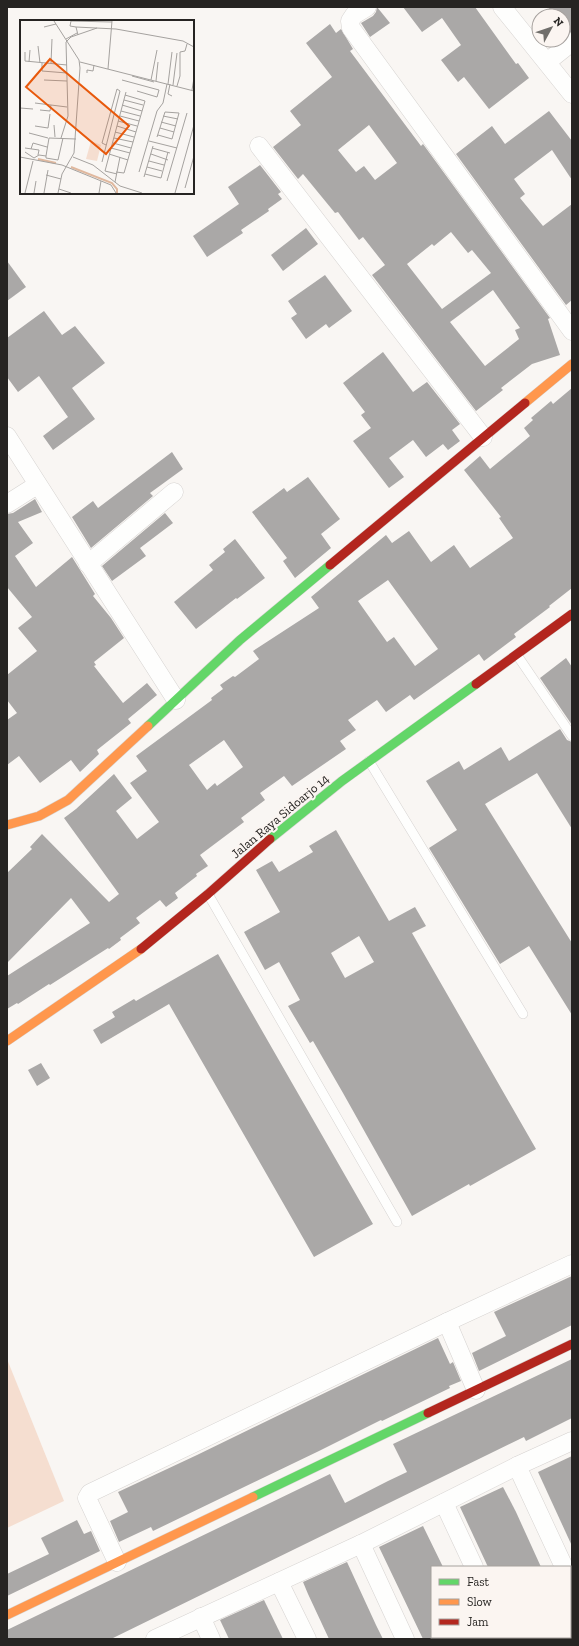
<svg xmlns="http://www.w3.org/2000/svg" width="579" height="1646" viewBox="0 0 579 1646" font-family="'Zilla Slab',serif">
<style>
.pitch{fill:#f5ded0}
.building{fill:#aaa8a7;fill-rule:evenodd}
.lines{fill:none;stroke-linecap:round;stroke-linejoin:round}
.lane-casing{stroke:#d6d3d1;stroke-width:10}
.street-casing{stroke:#d6d3d1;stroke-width:19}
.fast-casing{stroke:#d6d3d1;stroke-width:10}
.slow-casing{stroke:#d6d3d1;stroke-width:10}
.jam-casing{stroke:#d6d3d1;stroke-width:10}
.lane{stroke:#fefefd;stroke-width:9}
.street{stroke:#fefefd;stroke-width:18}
.fast{stroke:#63d668;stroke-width:9}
.slow{stroke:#ff974d;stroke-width:9}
.jam{stroke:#b3261e;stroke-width:9}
.labels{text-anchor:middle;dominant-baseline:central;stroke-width:4;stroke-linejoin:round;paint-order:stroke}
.street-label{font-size:13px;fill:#262422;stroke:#fbf5f1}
.inset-river{fill:none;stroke:#e0b89e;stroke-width:2}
.inset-road{fill:none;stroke:#a5a29f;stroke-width:1}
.view{fill:#e8590c;fill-opacity:0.15;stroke:#e8590c;stroke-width:2}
.inset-edge{fill:none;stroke:#262422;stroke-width:2}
</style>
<rect width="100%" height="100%" fill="#f9f6f3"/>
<!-- pitch -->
<path class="pitch" d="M7 1359 64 1501 7 1528Z"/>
<!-- building -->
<g class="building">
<path d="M377 7 390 23 370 37 361 23 373 16 376 12Z"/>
<path d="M403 7H475L516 64 518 63 529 78 489 109 464 77 458 82 441 60 461 45 442 18 422 32Z"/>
<path d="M551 7H572V32L563 36V16H539Z"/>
<path d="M330 24 336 33 341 29 353 49 350 51 421 146 423 144 550 318 548 319 560 355 532 364 501 388 503 390 476 411 372 275 385 265 363 237 359 240 338 212 335 213 303 174 298 179 273 147 301 125 290 111 332 77 306 43ZM369 125 397 163 375 180 364 166 356 172 338 150ZM451 232 468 253 472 250 491 273 442 309 407 264 432 244 434 246ZM493 290 520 328 515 330 519 339 485 366 450 322Z"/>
<path d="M549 111 572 141V180L552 150 514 179 525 194 520 198 543 226 572 204V300L566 305 456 154 492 126 505 144Z"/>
<path d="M260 165 281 192 278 194 282 199 268 209 269 211 241 230 243 233 207 257 193 236 239 204 228 187Z"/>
<path d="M306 228 318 244 283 271 271 255Z"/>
<path d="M7 261 26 287 7 301Z"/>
<path d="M325 275 352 311 329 328 326 324 306 339 291 318 297 314 288 301Z"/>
<path d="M44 311 62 335 75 326 105 363 72 388 95 419 53 450 43 436 68 417 39 376 18 392 7 377V338Z"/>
<path d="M383 352 413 392 427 382 460 424 452 430 460 441 448 450 443 444 426 457 413 440 389 458 404 477 389 488 353 441 371 428 361 415 365 412 343 383Z"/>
<path d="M572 388V588L549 606 550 607 514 634 516 637 484 661 479 654 414 700 410 695 386 712 377 700 348 720 356 730 340 741 346 749 292 786 284 776 260 793 265 800 241 818 244 822 200 855 208 866 196 874 197 876 175 893 178 898 166 907 160 900 136 918 140 923 120 938 121 940 109 949 108 948 50 985 49 984 18 1004 17 1003 7 1009V976L90 923 71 898 7 963V873L32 849 30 847 42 834 109 902 119 894 64 818 76 809 114 774 132 798 116 811 137 839 159 822 130 783 147 771 136 756 212 700 211 698 223 689 220 685 233 676 235 677 259 659 253 651 319 608 311 597 386 535 392 543 409 531 431 562 454 545 470 568 513 538 499 518 501 517 464 470 480 456 490 469 530 436 524 428 533 420 531 418 551 401 553 404ZM388 580 438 649 415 666 394 637 387 642 358 601ZM224 740 243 767 217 786 215 783 207 790 189 765Z"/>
<path d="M172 452 183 469 150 493 153 496 91 548 72 517 93 501 98 508Z"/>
<path d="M308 477 340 519 321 534 331 548 295 578 283 561 287 558 252 512 284 488 287 492Z"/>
<path d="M35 499 42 512 18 522 33 543 15 556 36 587 72 557 95 594 93 596 111 618 124 638 94 662 96 665 94 666 123 703 147 683 157 695 128 719 131 723 97 750 99 754 80 772 71 760 40 783 19 756 7 765V720L17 713 7 700V675L37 651 18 628 32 617 7 587V514L13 513Z"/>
<path d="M165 513 173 523 140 548 146 556 112 581 102 566Z"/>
<path d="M235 539 265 578 237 599 236 598 196 629 174 602 213 570 209 565 225 552 223 549Z"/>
<path d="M566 658 572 667V725L540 678Z"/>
<path d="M560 729 567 740 572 742V829L537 773 485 804 572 943V1015L529 946 500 964 429 848 457 830 426 781 459 761 464 770 501 747 509 761Z"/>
<path d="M336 830 389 921 415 907 426 926 412 933 536 1149 470 1186 469 1184 412 1216 343 1093 313 1041 310 1043 288 1006 300 1000 279 962 265 970 244 932 280 912 256 870 272 861 279 872 313 852 309 846ZM359 936 374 962 345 978 331 953Z"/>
<path d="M218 954 373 1224 314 1257 169 1004 101 1044 93 1030 115 1017 112 1012 134 999 136 1001Z"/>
<path d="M41 1063 50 1078 37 1086 28 1070Z"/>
<path d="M572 1276V1325L479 1371 472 1353 506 1336 494 1312Z"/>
<path d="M438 1338 450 1364 453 1362 461 1381 449 1386 450 1388 382 1421 381 1420 319 1451 153 1531 151 1527 119 1542 110 1521 128 1512 118 1492 197 1455Z"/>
<path d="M572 1359V1418L526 1441 524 1437 111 1639H7V1630L330 1474 345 1503 388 1481 407 1472 393 1444Z"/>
<path d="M572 1456V1546L538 1472Z"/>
<path d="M503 1487 516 1512 541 1567H488L460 1507Z"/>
<path d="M77 1520 84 1534 91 1531 100 1551 7 1596V1574L49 1554 41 1538Z"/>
<path d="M423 1526 443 1567H432V1639H423L379 1547Z"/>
<path d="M347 1562 376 1625 383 1639H329L308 1594 303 1582Z"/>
<path d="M264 1600 283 1639H229L220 1620Z"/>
</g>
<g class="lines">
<!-- lane casing -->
<g class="lane-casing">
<g id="lane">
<path d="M517 655 572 736"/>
<path d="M369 761 523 1014"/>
<path d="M208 894 397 1222"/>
</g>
</g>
<!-- street casing -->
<g class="street-casing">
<g id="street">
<path d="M367 7 354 15 350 21 351 28 572 331"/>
<path d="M502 7 572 94"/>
<path d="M547 62 572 42"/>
<path d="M259 146 483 437"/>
<path d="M7 436 176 700"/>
<path d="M7 504 37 485"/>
<path d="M88 564 174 492"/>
<path d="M447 1322 476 1390"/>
<path d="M517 1466 564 1567"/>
<path d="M444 1503 474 1567"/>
<path d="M361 1544 405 1639"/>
<path d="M117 1562 87 1498 90 1493 447 1322 572 1264"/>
<path d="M570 1579 572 1583"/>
<path d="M279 1582 307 1639"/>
<path d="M201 1617 211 1639"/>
<path d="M506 1637 507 1639"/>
<path d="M155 1639 361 1544 517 1466 572 1441"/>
</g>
</g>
<!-- fast casing -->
<g class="fast-casing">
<g id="fast">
<path d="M148 726 240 640 330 565"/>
<path d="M270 839 342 781 476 684"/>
<path d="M253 1497 428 1413"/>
</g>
</g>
<!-- slow casing -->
<g class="slow-casing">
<g id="slow">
<path d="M525 403 572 364"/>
<path d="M7 825 39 816 68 800 148 726"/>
<path d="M7 1041 141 949"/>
<path d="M7 1615 253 1497"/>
</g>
</g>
<!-- jam casing -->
<g class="jam-casing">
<g id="jam">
<path d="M330 565 525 403"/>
<path d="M476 684 572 614"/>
<path d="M141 949 208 894 270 839"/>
<path d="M428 1413 572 1344"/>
</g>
</g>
<!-- lane -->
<use href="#lane" class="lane"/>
<!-- street -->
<use href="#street" class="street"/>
<!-- fast -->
<use href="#fast" class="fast"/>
<!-- slow -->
<use href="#slow" class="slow"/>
<!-- jam -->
<use href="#jam" class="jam"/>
</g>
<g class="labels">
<!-- street labels -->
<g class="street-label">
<text transform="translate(280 816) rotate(-40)">Jalan Raya Sidoarjo 14</text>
</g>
</g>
<!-- overview -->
<g transform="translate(20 20)">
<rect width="174" height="174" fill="#f9f6f3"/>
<path d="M71 121 81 125 77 141 66 139Z" fill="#f5ded0"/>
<path class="inset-river" d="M18 139 36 143M51 147 92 163 97 169V173"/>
<path class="inset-road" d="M34 1 59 40 60 48 54 133 42 154 38 173M51 1 92 2M51 1 50 6 56 7 58 15M24 7 36 4M56 7 96 9 163 21 174 27M46 19 57 13M18 26 20 43M5 32V41L47 45M9 42 10 30M60 42 174 71M22 43V51L47 53M31 43 32 19M88 49 92 1M67 53V50L73 51 74 45M112 56 134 62M24 60 47 61M102 60 139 70 137 77 117 71M131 60 137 30M136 61 138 42M148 64 152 32M150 64 148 74 152 76M153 65 157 33M157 66 160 56V32L165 31 167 24M172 70 174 58M104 80 123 85M15 83 47 87M102 85 122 91M0 88 13 89M20 90 30 91 31 85M101 91 120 96M100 96 119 101M143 96 158 99M98 101 117 106M141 102 156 106M34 105 35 117M15 106 28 108 30 94M97 106 116 112M140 108 154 112M95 112 114 117M9 113 28 118M137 117 145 92 159 93 152 119 138 115M41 118 48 96 46 22 51 17 77 8M94 118 113 122M129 121 157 128M93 123 111 128M5 128 19 130 18 135M91 128 110 133M132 128 150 133M11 129 13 123 27 127M5 132 14 138 19 135 26 136 29 118 56 119M89 134 108 140M131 134 148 140M26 136V138L38 140 43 118M0 137 42 145 91 165 96 173M53 137 73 145 100 166 122 173M129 141 144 145M82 142 100 71 97 69 82 123 86 125M127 147 142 151M96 152 104 153 125 81 105 75M119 152 137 91 143 83 147 64M97 154 85 151 106 72M125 154 141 158 148 132M26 155 41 159M124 157 133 126M147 161 167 93M95 162 100 137M165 168 174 136M39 169 51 173M5 173 13 141M14 173 16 161M24 173 28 150M79 173 81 161M155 173 174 105"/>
<path class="view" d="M30 39 109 106 86 134 6 67Z"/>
<rect width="174" height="174" class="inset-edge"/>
</g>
<!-- border -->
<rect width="579" height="1646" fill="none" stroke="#262422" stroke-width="16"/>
<!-- legend -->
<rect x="431" y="1566" width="140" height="72" fill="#fbf5f1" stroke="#a6a19e"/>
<rect x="439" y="1579" width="20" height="6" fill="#63d668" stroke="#a6a19e"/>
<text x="467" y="1586" font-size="12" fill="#262422">Fast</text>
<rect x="439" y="1599" width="20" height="6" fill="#ff974d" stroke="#a6a19e"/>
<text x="467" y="1606" font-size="12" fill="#262422">Slow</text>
<rect x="439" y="1619" width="20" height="6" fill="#b3261e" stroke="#a6a19e"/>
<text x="467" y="1626" font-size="12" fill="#262422">Jam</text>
<!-- north arrow -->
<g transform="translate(551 28) rotate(50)"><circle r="19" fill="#fbf5f1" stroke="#a6a19e"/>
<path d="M0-3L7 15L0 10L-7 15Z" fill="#706e6b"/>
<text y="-6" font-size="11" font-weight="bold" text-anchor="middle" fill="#262422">N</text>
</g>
</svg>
